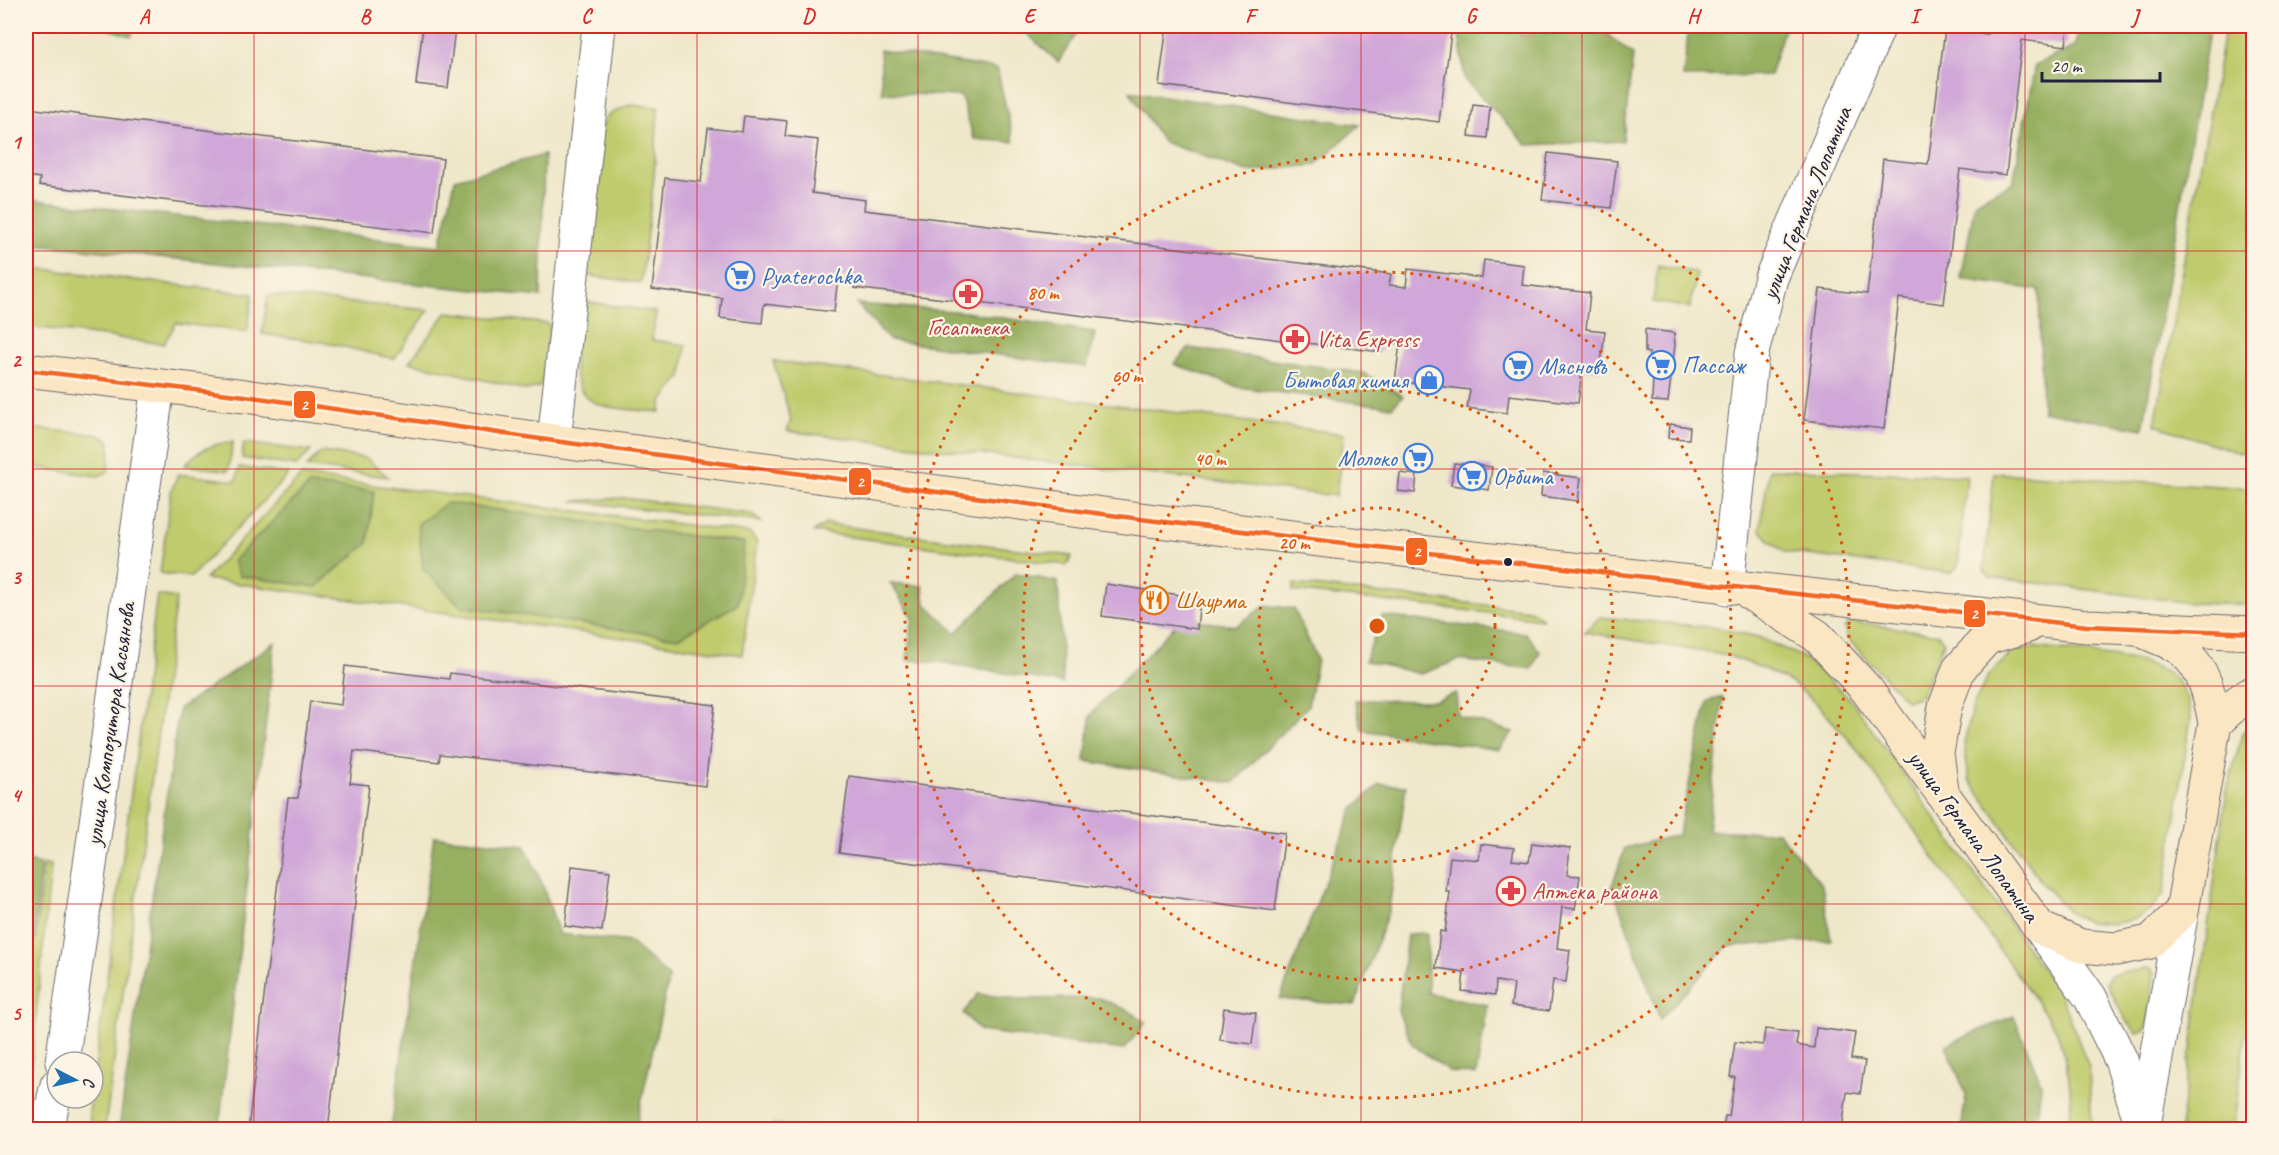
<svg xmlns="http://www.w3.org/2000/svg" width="2279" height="1155" viewBox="0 0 2279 1155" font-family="Caveat,sans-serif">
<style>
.green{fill:#bfcb6c;stroke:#707654;stroke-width:1.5}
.forest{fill:#97af60;stroke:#5c684e;stroke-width:1.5}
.building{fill:#d0a7d8}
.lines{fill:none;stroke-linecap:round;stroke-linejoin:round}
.street-casing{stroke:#6a676d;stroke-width:35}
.secondary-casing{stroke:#6a676d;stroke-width:35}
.street{stroke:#fff;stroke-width:33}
.secondary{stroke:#fbe6c4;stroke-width:33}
.bus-1-casing{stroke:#fcf5e5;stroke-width:9}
.bus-1{stroke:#f26522;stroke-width:4.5}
.grid{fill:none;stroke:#d62828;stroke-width:1.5;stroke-opacity:0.55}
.ring{fill:none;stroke:#de560e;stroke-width:3;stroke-dasharray:3 6}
.bus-dot{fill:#22223b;stroke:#fcf5e5;stroke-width:2}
.labels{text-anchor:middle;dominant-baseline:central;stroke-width:4.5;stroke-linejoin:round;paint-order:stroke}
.street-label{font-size:24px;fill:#22223b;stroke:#fcf5e5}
.shop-label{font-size:24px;fill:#366cbe;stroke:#fcf5e5;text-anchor:start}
.health-label{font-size:24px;fill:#be3a42;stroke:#fcf5e5;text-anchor:start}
.food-label{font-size:24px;fill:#c56008;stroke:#fcf5e5;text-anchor:start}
.centre{fill:#de560e;stroke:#fcf5e5;stroke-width:3}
.ring-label{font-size:18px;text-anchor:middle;font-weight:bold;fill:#de560e;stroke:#fcf5e5;stroke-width:4.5;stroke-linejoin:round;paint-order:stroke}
.line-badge{stroke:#fcf5e5;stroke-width:2}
.badge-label{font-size:16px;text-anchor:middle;font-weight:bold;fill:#fff}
.neatline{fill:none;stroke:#d62828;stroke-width:2}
.grid-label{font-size:20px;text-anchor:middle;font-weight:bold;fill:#d62828}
</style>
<rect width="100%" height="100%" fill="#fcf5e5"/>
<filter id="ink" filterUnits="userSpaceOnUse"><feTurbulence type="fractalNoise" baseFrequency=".0167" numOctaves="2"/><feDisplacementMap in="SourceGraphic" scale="12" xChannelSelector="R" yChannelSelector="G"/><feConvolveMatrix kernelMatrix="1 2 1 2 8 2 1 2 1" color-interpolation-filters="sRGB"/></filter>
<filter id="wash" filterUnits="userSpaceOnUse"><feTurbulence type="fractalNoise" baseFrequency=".008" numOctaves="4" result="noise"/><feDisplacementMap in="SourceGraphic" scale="24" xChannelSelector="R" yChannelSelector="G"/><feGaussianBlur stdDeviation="1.35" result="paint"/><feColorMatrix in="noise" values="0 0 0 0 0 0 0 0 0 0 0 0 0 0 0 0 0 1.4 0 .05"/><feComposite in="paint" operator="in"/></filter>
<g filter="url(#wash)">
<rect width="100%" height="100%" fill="#efe7c9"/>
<!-- green -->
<g class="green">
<path d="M2225 26H2253V453L2237 452 2155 425Z"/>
<path d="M629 105 658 107 654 176 641 283 584 275 600 131 608 115Z"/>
<path d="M1658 265 1697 273 1690 308 1653 302Z"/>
<path d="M26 267 253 294 247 332 176 323 164 344 26 326Z"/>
<path d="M268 295 429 310 394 359 328 343 262 334Z"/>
<path d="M581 301 656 312 652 340 686 345 682 376 662 401 660 412C642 410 622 410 604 406 559 396 577 334 581 301Z"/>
<path d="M447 312 550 324 544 375 539 387 526 390 409 362Z"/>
<path d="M773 361 1344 434 1336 496 787 431 791 419Z"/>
<path d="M26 428 96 434 109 440 110 450 108 472 98 476 26 466Z"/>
<path d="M233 442 228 471 185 465C199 449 212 444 233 442Z"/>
<path d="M244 443 311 451 296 466 242 458Z"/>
<path d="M321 452 366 458 388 477 307 467Z"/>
<path d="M239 467 289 474 191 577 160 573 171 492 178 474 236 481Z"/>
<path d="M1769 469 1967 476 1958 566 1951 573 1785 552 1770 541 1760 530Z"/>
<path d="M1994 473 2253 488V605L2190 603 1990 577 1984 570Z"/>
<path d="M301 476 750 533 757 542 742 655 205 579Z"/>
<path d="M624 498 751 514 761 522 573 501Z"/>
<path d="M826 524 1072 556 1067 565 813 532Z"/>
<path d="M1294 584 1530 610 1543 619 1293 591Z"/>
<path d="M157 595 176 598 106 1121 104 1129H91L89 1113 91 1098H93V1084Z"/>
<path d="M1600 617 1718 628 1758 637 1804 658 1851 700 2060 994 2089 1067 2092 1129H2069C2074 1091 2068 1065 2056 1029L1856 748 1817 704 1792 683 1762 668 1729 656 1584 632Z"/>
<path d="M1853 622 1938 634 1944 642 1921 696 1907 701 1847 638 1844 627Z"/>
<path d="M2032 647C2064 651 2140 656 2165 671 2182 681 2188 698 2191 717L2164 894 2151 909 2136 919 2113 924 2088 922 2070 913 2042 883 1969 779 1964 743 1973 706 1988 676 2012 653Z"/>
<path d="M2253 724V1025L2247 1028 2233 1129H2180L2227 790 2242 734Z"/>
<path d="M44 864 51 865 32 1058 26 1078V935L36 939Z"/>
<path d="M2149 968 2154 973 2150 1013 2145 1031 2137 1033 2125 1019 2106 982 2111 975Z"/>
</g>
<!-- forest -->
<g class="forest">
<path d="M99 26H137L131 36Z"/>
<path d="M1023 26H1082L1058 62 1021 28Z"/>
<path d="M1458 26H1520L1521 35 1597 26 1633 55 1623 141 1527 145 1465 80Z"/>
<path d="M1689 26H1785L1770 75 1683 77Z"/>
<path d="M2079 26H2210L2143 429 2042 411 2039 290 1961 279 1975 202 2013 182 2035 65 2076 46Z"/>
<path d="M880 50 997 69 1014 142 974 139 961 96 882 93Z"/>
<path d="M1130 92V91L1360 125 1315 165 1247 172 1163 142Z"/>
<path d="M544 155 541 297 26 243 27 199 440 246 455 179Z"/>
<path d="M857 304 965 312 1095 332 1087 367 889 340Z"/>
<path d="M1189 348 1363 373 1403 396 1392 407 1238 387 1174 364Z"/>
<path d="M309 485 374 491 368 543 316 587 240 576 233 561Z"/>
<path d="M447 503 744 543 738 604 678 638 461 606 423 569 418 524Z"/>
<path d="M1016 573 1058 582 1063 683 939 662 907 660 913 617 890 583 923 586 925 603 956 633Z"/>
<path d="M1266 605 1294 609 1317 659 1308 706 1233 783 1085 761 1091 714 1182 618 1236 626Z"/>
<path d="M1382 616 1525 633 1540 651 1532 669 1459 660 1421 674 1365 661Z"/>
<path d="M275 642 219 1129H119L179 709Z"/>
<path d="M1456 693 1458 716 1513 732 1499 750 1362 730 1355 700 1435 701Z"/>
<path d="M1723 697 1708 831 1778 832 1822 885 1831 940 1728 946 1660 1019 1612 886 1625 848 1678 835 1707 701Z"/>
<path d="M1379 784 1406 786 1389 909 1355 1005 1280 999 1353 809Z"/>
<path d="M434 836 525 846 543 886 559 934 630 942 669 977 637 1121V1129H391Z"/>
<path d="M26 861 41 864 34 937 26 932Z"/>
<path d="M1427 933 1428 993 1488 1005 1476 1075 1450 1072 1412 1044 1398 1011 1407 934Z"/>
<path d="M978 994 1019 999 1099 998 1127 1010 1146 1022 1124 1050 980 1031 963 1013Z"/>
<path d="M2014 1016 2041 1083 2036 1129H1961L1966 1095 1946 1045Z"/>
</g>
<g id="blocks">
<!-- building -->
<g class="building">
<path d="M423 26 455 28 448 88 416 84Z"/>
<path d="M1167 26H1452L1439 122 1159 85Z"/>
<path d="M1988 26H2068L2066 46 2022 40 2006 175 1960 169 1944 304 1899 298 1884 429 1804 420 1820 289 1867 294 1883 159 1928 164 1945 29 1987 34Z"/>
<path d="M1473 105 1490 107 1487 138 1469 136Z"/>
<path d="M27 108 443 159 434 233 39 185 40 178 26 176Z"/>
<path d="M744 116 787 121 785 136 818 140 812 193 865 200 864 210 1391 274 1389 285 1406 287 1408 269 1482 278 1484 260 1524 265 1522 285 1590 293 1586 329 1605 331 1600 371 1582 369 1578 403 1509 395 1507 413 1467 408 1470 390 1395 381 1400 344 1382 342 1381 352 854 288 856 279 838 277 834 312 764 304 762 323 720 318 722 298 652 289 665 178 701 182 708 128 742 132Z"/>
<path d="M1548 153 1617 161 1611 208 1542 200Z"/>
<path d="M1645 329 1674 333 1675 345 1668 402 1652 401 1653 377H1650L1649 353 1645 352Z"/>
<path d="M1669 424 1690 427 1689 439 1668 438Z"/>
<path d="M1410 448 1428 450 1426 469 1408 466Z"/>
<path d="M1454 463 1492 467 1489 490 1451 485Z"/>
<path d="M1400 473 1417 475 1415 493 1398 491Z"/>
<path d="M1543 473 1581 478 1578 501 1541 496Z"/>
<path d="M1106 584 1200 598 1197 629 1102 616Z"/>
<path d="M345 666 449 679 450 673 715 705 705 786 440 754 439 762 354 751 350 783 369 785 328 1130H248L288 798H298L310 701 341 705Z"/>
<path d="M849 776 1285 833 1275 911 839 853Z"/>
<path d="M1532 843 1570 848 1567 875 1580 876 1575 909 1562 907 1557 948 1570 950 1566 982 1553 980 1549 1011 1511 1006 1514 984 1496 981 1495 995 1462 991 1464 972 1436 968 1440 931 1445 932 1450 892H1446L1450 857 1479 860 1481 844 1514 848 1512 860 1529 862Z"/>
<path d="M572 866 610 871 602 931 565 926Z"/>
<path d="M1224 1008 1256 1013 1252 1044 1220 1040Z"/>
<path d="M1816 1028 1855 1033 1851 1059 1865 1061 1860 1094 1847 1092 1842 1130H1723L1725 1116H1729L1735 1077H1730L1735 1042 1763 1045 1765 1029 1798 1033 1796 1045 1814 1048Z"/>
<path d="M772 1123 810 1128V1130H771Z"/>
</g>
</g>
</g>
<g filter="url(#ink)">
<use href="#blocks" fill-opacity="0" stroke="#6a676d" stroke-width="1.5"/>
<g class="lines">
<!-- street casing -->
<g class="street-casing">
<g id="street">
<path d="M554 441 599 26"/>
<path d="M1727 588 1752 353 1771 278 1879 26"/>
<path d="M2040 928 2090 997 2121 1060 2143 1129"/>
<path d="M62 1062 158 386"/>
<path d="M2144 1125 2182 911"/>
<path d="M43 1130 51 1111 57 1085"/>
</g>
</g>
<!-- secondary casing -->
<g class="secondary-casing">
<g id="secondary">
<path d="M26 370 245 396 554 441 1148 520 1429 553 2087 626 2254 633"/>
<path d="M1751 594 1817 636 1867 690 2040 928 2081 946 2116 949 2150 942 2182 911 2215 723C2210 696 2205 669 2182 650 2173 643 2158 638 2147 633"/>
<path d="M2215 723 2239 701 2254 692"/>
<path d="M1942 790 1937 753 1945 707 1959 669 1987 638 2028 626"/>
</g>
</g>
<!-- street -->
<use href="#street" class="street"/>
<!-- secondary -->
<use href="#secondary" class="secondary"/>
<!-- bus-1 casing -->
<g class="bus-1-casing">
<path id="bus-1" d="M26 370 245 396 554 441 1148 520 1429 553 2087 626 2254 633"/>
</g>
<!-- bus-1 -->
<use href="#bus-1" class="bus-1"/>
</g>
</g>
<!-- grid -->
<path class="grid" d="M254 26V1130M476 26V1130M697 26V1130M918 26V1130M1140 26V1130M1361 26V1130M1582 26V1130M1803 26V1130M2025 26V1130M26 251H2254M26 469H2254M26 686H2254M26 904H2254"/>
<!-- distance rings -->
<g class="ring">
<circle cx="1377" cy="626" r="118"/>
<circle cx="1377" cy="626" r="236"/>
<circle cx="1377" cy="626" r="354"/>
<circle cx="1377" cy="626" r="472"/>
</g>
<!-- icons -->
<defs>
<g id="supermarket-ring" transform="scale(1.5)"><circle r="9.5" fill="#fcf5e5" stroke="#3f7fe0" stroke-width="1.5"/><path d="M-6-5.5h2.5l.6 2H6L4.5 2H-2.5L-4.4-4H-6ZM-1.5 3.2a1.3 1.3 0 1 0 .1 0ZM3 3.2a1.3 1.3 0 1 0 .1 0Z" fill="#3f7fe0"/></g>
<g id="pharmacy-ring" transform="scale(1.5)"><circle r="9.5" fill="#fcf5e5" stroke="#e0444e" stroke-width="1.5"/><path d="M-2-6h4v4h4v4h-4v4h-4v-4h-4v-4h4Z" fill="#e0444e"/></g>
<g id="shop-ring" transform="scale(1.5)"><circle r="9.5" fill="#fcf5e5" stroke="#3f7fe0" stroke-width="1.5"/><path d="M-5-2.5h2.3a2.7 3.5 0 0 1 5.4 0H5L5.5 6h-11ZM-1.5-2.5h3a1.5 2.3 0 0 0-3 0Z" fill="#3f7fe0"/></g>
<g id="restaurant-ring" transform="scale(1.5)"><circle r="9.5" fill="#fcf5e5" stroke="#e8710a" stroke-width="1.5"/><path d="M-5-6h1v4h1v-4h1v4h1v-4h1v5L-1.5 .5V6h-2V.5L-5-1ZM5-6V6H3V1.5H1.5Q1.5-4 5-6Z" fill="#e8710a"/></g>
</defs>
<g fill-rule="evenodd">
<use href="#supermarket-ring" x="740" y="276"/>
<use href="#pharmacy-ring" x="968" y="294"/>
<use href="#pharmacy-ring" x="1295" y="339"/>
<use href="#supermarket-ring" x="1661" y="365"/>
<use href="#supermarket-ring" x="1518" y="366"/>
<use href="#shop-ring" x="1429" y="380"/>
<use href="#supermarket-ring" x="1418" y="458"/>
<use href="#supermarket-ring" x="1472" y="476"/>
<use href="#restaurant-ring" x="1154" y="600"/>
<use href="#pharmacy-ring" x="1511" y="891"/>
</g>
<!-- markers -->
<circle class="bus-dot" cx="1508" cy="562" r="5"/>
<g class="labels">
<!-- street labels -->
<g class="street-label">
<text transform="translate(1806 203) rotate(-68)">улица Германа Лопатина</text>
<text transform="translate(110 724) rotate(-82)">улица Композитора Касьянова</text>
<text transform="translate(1974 836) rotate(54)">улица Германа Лопатина</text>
</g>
<!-- shop labels -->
<g class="shop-label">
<text x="761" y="276">Pyaterochka</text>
<text x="1682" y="365">Пассаж</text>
<text x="1539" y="366">Мясновъ</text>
<text x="1408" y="380" text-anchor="end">Бытовая химия</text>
<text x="1397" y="458" text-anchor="end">Молоко</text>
<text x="1493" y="476">Орбита</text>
</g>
<!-- health labels -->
<g class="health-label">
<text x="968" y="327" text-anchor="middle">Госаптека</text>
<text x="1316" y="339">Vita Express</text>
<text x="1532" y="891">Аптека района</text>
</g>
<!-- food labels -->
<g class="food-label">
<text x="1175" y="600">Шаурма</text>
</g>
</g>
<circle cx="1377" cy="626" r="9" class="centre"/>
<g class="ring-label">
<text x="1043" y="299">80 m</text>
<text x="1127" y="382">60 m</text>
<text x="1210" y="465">40 m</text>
<text x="1294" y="549">20 m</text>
</g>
<g class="line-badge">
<rect x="293" y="390" width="23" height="29" rx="6" fill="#f26522"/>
<rect x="848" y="467" width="24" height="29" rx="6" fill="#f26522"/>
<rect x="1405" y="537" width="23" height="29" rx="6" fill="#f26522"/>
<rect x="1963" y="599" width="23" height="29" rx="6" fill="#f26522"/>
</g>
<g class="badge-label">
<text x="304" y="410">2</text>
<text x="860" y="487">2</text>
<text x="1417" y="557">2</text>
<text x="1974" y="619">2</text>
</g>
<!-- margin -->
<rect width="2279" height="1155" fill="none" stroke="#fcf5e5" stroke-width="66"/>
<!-- north arrow -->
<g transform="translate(75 1080) rotate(97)"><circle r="28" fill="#fcf5e5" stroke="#a5a1a1" stroke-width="1.5"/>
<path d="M0-4.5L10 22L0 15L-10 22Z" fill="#1f6fb2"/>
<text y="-9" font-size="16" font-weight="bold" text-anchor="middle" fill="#22223b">С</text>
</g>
<!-- scale -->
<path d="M2042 72v9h118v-9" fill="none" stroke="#22223b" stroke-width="3"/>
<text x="2051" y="72" font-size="18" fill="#22223b" stroke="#fcf5e5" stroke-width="4.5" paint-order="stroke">20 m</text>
<rect x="33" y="33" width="2213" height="1089" class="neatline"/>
<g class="grid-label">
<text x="144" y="23">A</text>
<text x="365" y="23">B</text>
<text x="586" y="23">C</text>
<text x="808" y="23">D</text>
<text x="1029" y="23">E</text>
<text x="1250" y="23">F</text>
<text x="1471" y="23">G</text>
<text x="1693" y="23">H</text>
<text x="1914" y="23">I</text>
<text x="2135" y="23">J</text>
<text x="16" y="149">1</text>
<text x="16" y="367">2</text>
<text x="16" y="584">3</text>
<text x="16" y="802">4</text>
<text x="16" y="1020">5</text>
</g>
</svg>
